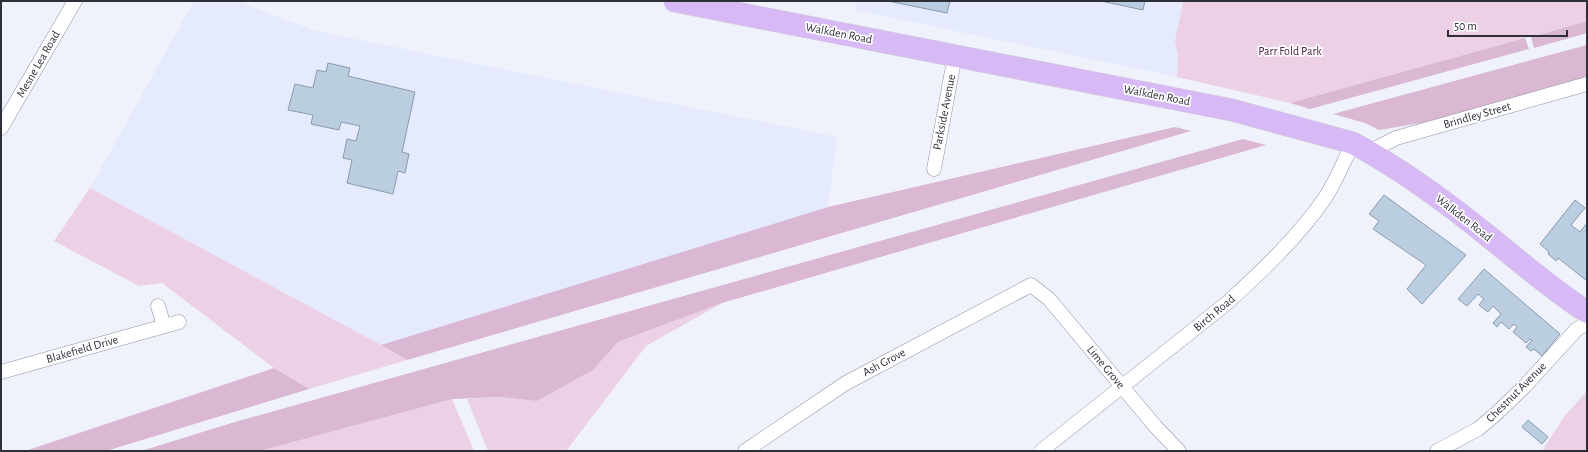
<svg xmlns="http://www.w3.org/2000/svg" width="1588" height="452" viewBox="0 0 1588 452" font-family="'Alegreya Sans',sans-serif">
<style>
.built{fill:#e6eafd}
.green{fill:#ebd0e6}
.forest{fill:#dab7d3}
.building{fill:#bbcee1;stroke:#899bad}
.lines{fill:none;stroke-linecap:round;stroke-linejoin:round}
.street-casing{stroke:#8d91a8;stroke-width:15}
.primary-casing{stroke:#d1d1d3;stroke-width:23}
.street{stroke:#fff;stroke-width:14}
.primary{stroke:#d6b9f5;stroke-width:22}
.labels{text-anchor:middle;dominant-baseline:central;stroke-width:3.5;stroke-linejoin:round;paint-order:stroke}
.street-label{font-size:12px;fill:#2d2f39;stroke:#fff}
.park-label{font-size:12px;fill:#50244a;stroke:#fff}
</style>
<rect width="100%" height="100%" fill="#eff1fb"/>
<!-- built -->
<g class="built">
<path d="M194 1H237L316 31 837 137 828 207 381 345 90 188Z"/>
<path d="M857 1H1183L1175 41 1178 56 1177 77 854 10Z"/>
</g>
<!-- green -->
<g class="green">
<path d="M1183 1H1587V21L1290 103 1177 77 1178 56 1175 41Z"/>
<path d="M90 188 381 345 407 360 309 389 274 368 162 283 139 286 54 241Z"/>
<path d="M722 303 646 346 566 451H488L467 399 500 397 537 401 593 370 618 342Z"/>
<path d="M1587 391V451H1542L1564 417Z"/>
<path d="M452 399 474 451H260Z"/>
</g>
<!-- forest -->
<g class="forest">
<path d="M1587 21V33L1534 48 1531 37Z"/>
<path d="M1525 38 1529 49 1310 109 1290 103Z"/>
<path d="M1587 45V78L1427 122 1379 130 1365 123 1333 114Z"/>
<path d="M1175 127 1191 131 407 360 381 345 828 207Z"/>
<path d="M1243 139 1266 145 722 303 618 342 593 370 537 401 500 397 452 399 260 451H141L235 422Z"/>
<path d="M274 368 309 389 106 451H25Z"/>
</g>
<!-- building -->
<g class="building">
<path d="M888 1H950L947 13Z"/>
<path d="M1101 1H1145L1143 10Z"/>
<path d="M328 63 350 68 348 76 415 92 402 152 409 154 405 173 398 171 393 194 347 183 352 160 343 158 347 139 356 141 360 126 341 122 339 130 311 124 313 115 288 110 295 84 313 88 317 70 326 72Z"/>
<path d="M1384 195 1466 255 1422 304 1407 289 1426 265 1373 229 1379 221 1369 214Z"/>
<path d="M1575 200 1585 208 1571 225 1580 232 1587 223V281L1558 258 1556 261 1548 254 1549 252 1540 244Z"/>
<path d="M1484 269 1560 334 1542 356 1534 349 1531 351 1526 347 1532 340 1530 339 1526 343 1513 332 1517 327 1514 324 1509 329 1501 322 1497 327 1493 323 1501 314 1493 306 1488 312 1479 305 1484 299 1478 294 1467 306 1458 299Z"/>
<path d="M1528 420 1548 437 1542 444 1522 427Z"/>
</g>
<g class="lines">
<!-- street casing -->
<g class="street-casing">
<g id="street">
<path d="M1 128 75 1"/>
<path d="M1369 152 1396 138 1587 84"/>
<path d="M934 169 955 55"/>
<path d="M158 306 164 326"/>
<path d="M1 372 179 322"/>
<path d="M745 451 846 383 1031 285 1049 299 1155 426 1179 451"/>
<path d="M1041 451 1227 303C1262 271 1298 237 1325 198 1336 181 1344 161 1353 143"/>
<path d="M1437 451 1478 429 1497 413 1524 387 1576 330 1587 323"/>
</g>
</g>
<!-- primary casing -->
<g class="primary-casing">
<path id="primary" d="M675 1 1232 110 1353 143C1403 170 1449 204 1493 240 1524 265 1554 291 1587 312"/>
</g>
<!-- street -->
<use href="#street" class="street"/>
<!-- primary -->
<use href="#primary" class="primary"/>
</g>
<g class="labels">
<!-- street labels -->
<g class="street-label">
<text transform="translate(839 33) rotate(11)">Walkden Road</text>
<text transform="translate(38 64) rotate(-60)">Mesne Lea Road</text>
<text transform="translate(1157 95) rotate(11)">Walkden Road</text>
<text transform="translate(944 112) rotate(-79)">Parkside Avenue</text>
<text transform="translate(1477 115) rotate(-16)">Brindley Street</text>
<text transform="translate(1464 218) rotate(38)">Walkden Road</text>
<text transform="translate(1214 313) rotate(-40)">Birch Road</text>
<text transform="translate(82 349) rotate(-16)">Blakefield Drive</text>
<text transform="translate(884 362) rotate(-28)">Ash Grove</text>
<text transform="translate(1106 367) rotate(50)">Lime Grove</text>
<text transform="translate(1516 392) rotate(-45)">Chestnut Avenue</text>
</g>
<!-- park labels -->
<g class="park-label">
<text x="1290" y="51">Parr Fold Park</text>
</g>
</g>
<!-- border -->
<rect width="1588" height="452" fill="none" stroke="#2d2f39" stroke-width="4"/>
<!-- scale -->
<path d="M1448 30v6h119v-6" fill="none" stroke="#2d2f39" stroke-width="2"/>
<text x="1454" y="30" font-size="12" fill="#2d2f39" stroke="#ffffff" stroke-width="3" paint-order="stroke">50 m</text>
</svg>
